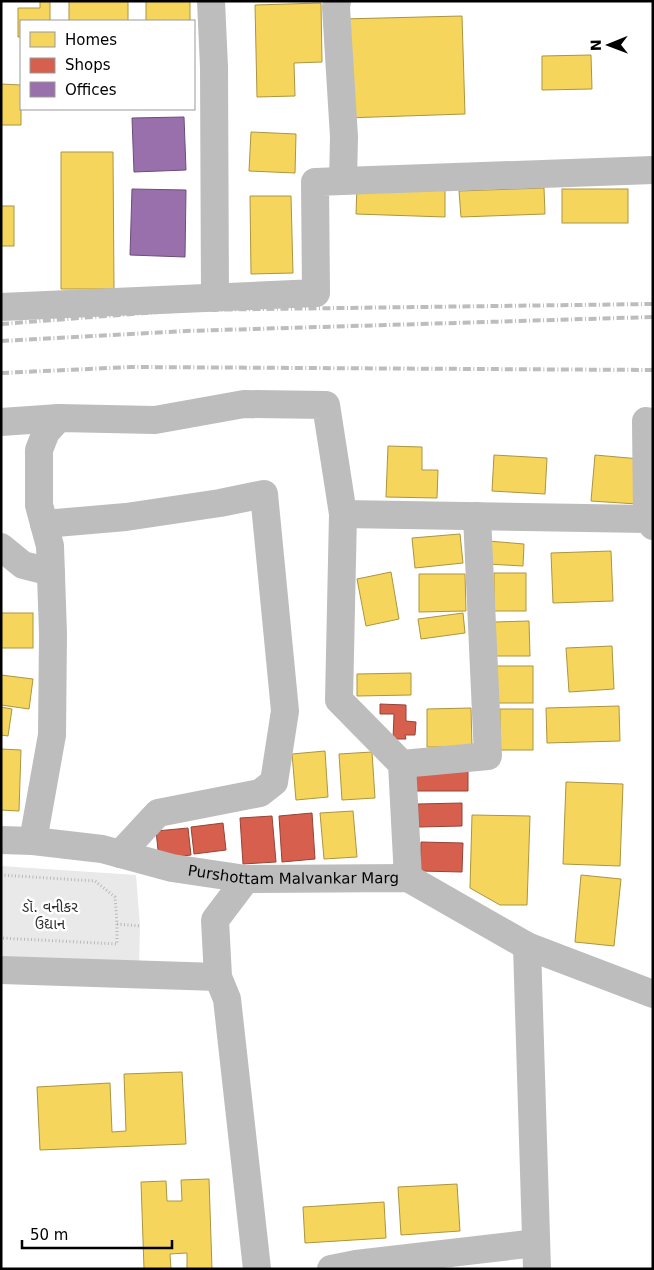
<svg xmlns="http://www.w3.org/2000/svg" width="654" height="1270" viewBox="0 0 654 1270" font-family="'DejaVu Sans','Noto Sans Gujarati',sans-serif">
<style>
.green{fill:#e9e9e9}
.homes{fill:#f6d55c;stroke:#ac9540}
.shops{fill:#d6604d;stroke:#964336}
.offices{fill:#9970ab;stroke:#6b4e78}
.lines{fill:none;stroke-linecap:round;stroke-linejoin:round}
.path{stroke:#b8b8b8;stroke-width:3;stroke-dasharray:1 2.5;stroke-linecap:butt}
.minor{stroke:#bdbdbd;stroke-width:28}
.rail{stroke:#bdbdbd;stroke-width:4;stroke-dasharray:8 2.5 1 2.5;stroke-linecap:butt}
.labels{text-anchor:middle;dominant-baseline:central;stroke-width:5;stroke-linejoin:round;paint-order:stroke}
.street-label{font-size:15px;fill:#000;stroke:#fff}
.park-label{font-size:15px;fill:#2e2e2e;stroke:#fff}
</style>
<rect width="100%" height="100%" fill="#fff"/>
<!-- green -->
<path class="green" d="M1 866 136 875 140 926 139 966 1 959Z"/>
<!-- homes -->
<g class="homes">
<path d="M40 1H50V21H21V37H18V8H40Z"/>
<rect x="69" y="1" width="59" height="20"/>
<rect x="146" y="1" width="44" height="20"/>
<path d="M321 3 322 62 294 63 295 96 257 97 255 5Z"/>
<path d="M462 16 465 114 345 118 342 19Z"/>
<path d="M591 55 592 89 542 90V56Z"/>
<path d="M1 84 21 85V125H1Z"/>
<path d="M251 132 296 134 295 173 249 171Z"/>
<path d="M61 152H113L114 289H61Z"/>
<path d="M357 186 445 188V217L356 214Z"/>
<path d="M544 188 545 214 461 217 459 191Z"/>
<rect x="562" y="189" width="66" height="34"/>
<path d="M250 196H291L293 273 251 274Z"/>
<rect x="1" y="206" width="13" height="40"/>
<path d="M388 446 422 447V470H438L437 498 386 497Z"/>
<path d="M494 455 547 458 545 494 492 491Z"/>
<path d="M595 455 640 459 637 504 591 501Z"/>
<path d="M460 534 463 563 415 568 412 538Z"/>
<path d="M488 541 524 544 523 566 487 564Z"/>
<path d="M611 551 613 601 553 603 551 553Z"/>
<path d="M391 572 399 619 366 626 357 579Z"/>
<rect x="494" y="573" width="32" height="38"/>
<path d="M419 574H465L466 611 419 612Z"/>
<rect x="1" y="613" width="32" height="35"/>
<path d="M463 613 465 633 421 639 418 619Z"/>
<path d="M529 621 530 656H494V622Z"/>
<path d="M612 646 614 689 569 692 566 648Z"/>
<rect x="496" y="666" width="37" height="37"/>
<path d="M411 673V695L357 696V674Z"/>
<path d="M1 675 33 679 29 709 1 705Z"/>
<path d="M619 706 620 741 547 743 546 708Z"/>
<path d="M1 707 12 709 8 736 1 735Z"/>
<path d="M471 708 472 747H427V709Z"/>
<rect x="500" y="709" width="33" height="41"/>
<path d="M1 749 21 750 19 811 1 810Z"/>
<path d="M325 751 328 797 296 800 292 754Z"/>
<path d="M372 752 375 798 342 800 339 754Z"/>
<path d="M566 782 623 784 620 866 563 864Z"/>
<path d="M353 811 357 857 324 859 320 813Z"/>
<path d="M472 815 530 816 527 905H500L470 888Z"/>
<path d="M581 875 621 879 614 946 575 942Z"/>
<path d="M182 1072 186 1144 40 1150 37 1087 110 1083 112 1132 126 1131 124 1074Z"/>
<path d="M209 1179 212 1269H187V1253L170 1254 171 1269H144L141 1182 166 1181 167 1201H182L181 1180Z"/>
<path d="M457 1184 460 1231 401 1235 398 1187Z"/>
<path d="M384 1202 386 1238 305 1243 303 1207Z"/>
</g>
<!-- shops -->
<g class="shops">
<path d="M380 704 406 705V721L416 722 415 735H405L406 739H393L394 714H380Z"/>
<path d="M468 769V791H411V770Z"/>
<path d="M462 803V826L419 827 418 804Z"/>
<path d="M312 813 315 859 282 862 279 816Z"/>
<path d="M272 816 276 862 243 864 240 818Z"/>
<path d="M223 823 226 850 194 854 191 827Z"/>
<path d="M188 828 191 855 159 859 156 831Z"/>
<path d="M421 842 463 843 462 872 420 871Z"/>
</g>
<!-- offices -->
<g class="offices">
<path d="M184 117 186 170 134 172 132 118Z"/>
<path d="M132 189 186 190 185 257 130 255Z"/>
</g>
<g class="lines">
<!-- path -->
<g class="path">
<path d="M1 875 95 881 115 897 117 924V944L1 938"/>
<path d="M117 924 140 926"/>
</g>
<!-- minor -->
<g class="minor">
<path d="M211 1 214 67 215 298"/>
<path d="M337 1 336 7 344 137 343 181"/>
<path d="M1 307 316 293 315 182 653 170"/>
<path d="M646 421 647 519"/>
<path d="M1 422 59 418"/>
<path d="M343 514 647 519 653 526"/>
<path d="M44 524 126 517 220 503 264 494 285 711 274 782 260 793 158 813 120 854"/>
<path d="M1 547 23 565 51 572"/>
<path d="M402 764 488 756 477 516"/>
<path id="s1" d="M1 840 33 841 102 849 172 868 246 879 408 878 527 946 653 994"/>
<path d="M33 841 52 735 53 634 50 546 39 505V450L46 432 59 418 155 420 244 404 326 405 343 514 339 700 402 764 408 878"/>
<path d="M246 879 215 920 218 977 227 999 257 1269"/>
<path d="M527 946 537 1269"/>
<path d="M1 970 218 977"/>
<path d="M331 1269 356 1264 536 1243"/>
</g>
<!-- rail -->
<g class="rail">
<path d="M1 324 185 310 653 304"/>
<path d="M1 341 186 331 653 317"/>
<path d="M1 373 131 367 653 370"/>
</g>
</g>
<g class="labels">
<!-- street labels -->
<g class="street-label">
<text stroke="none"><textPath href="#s1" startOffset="296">Purshottam Malvankar Marg</textPath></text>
</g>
<!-- park labels -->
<g class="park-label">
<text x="50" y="907">ડૉ. વનીકર<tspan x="50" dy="17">ઉદ્યાન</tspan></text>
</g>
</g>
<!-- border -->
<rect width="654" height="1270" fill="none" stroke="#000000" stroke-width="5"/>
<!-- legend -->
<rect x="20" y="20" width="175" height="90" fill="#ffffff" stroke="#999999"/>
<rect x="30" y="32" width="25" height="15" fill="#f6d55c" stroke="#999999"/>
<text x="65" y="45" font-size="15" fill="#000000">Homes</text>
<rect x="30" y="58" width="25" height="15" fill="#d6604d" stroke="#999999"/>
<text x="65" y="70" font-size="15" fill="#000000">Shops</text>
<rect x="30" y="82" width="25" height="15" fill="#9970ab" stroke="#999999"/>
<text x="65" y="95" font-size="15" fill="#000000">Offices</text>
<!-- north arrow -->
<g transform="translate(609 45) rotate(269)" stroke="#ffffff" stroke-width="4" paint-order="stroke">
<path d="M0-4L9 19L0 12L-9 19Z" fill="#000000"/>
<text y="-8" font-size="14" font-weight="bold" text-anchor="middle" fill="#000000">N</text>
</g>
<!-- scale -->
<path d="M22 1240v8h150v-8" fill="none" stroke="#000000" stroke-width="2.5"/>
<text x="30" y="1240" font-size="15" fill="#000000" stroke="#ffffff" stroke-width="4" paint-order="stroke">50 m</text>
</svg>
